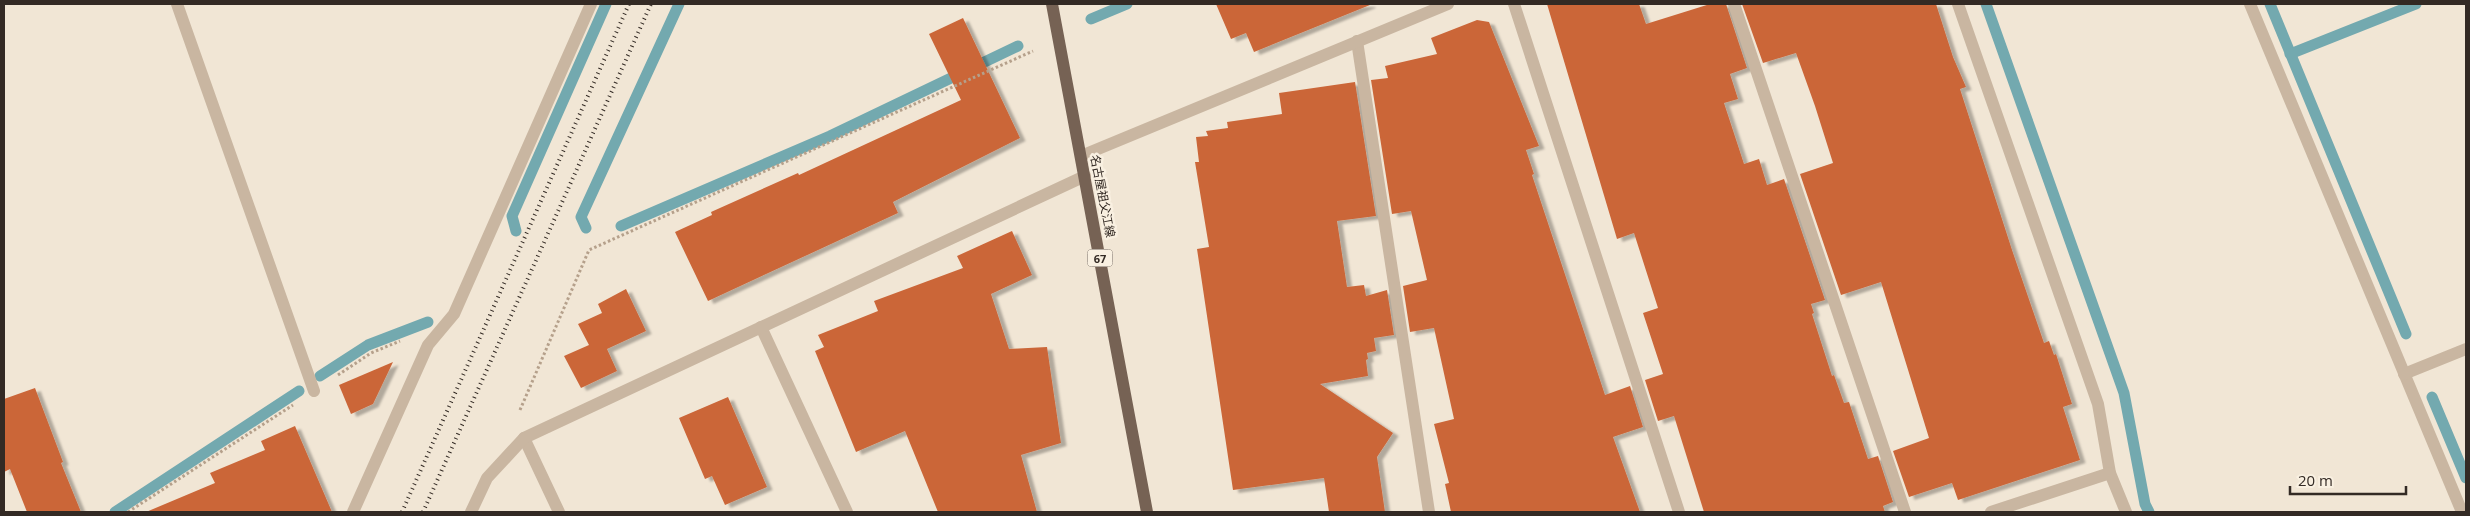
<svg xmlns="http://www.w3.org/2000/svg" width="2470" height="516" viewBox="0 0 2470 516" font-family="'Open Sans','Noto Sans JP',sans-serif">
<style>
.lines{fill:none;stroke-linecap:round;stroke-linejoin:round}
.stream{stroke:#73a9af;stroke-width:11}
.building{fill:#cb6639;filter:url(#shadow)}
.path{stroke:#b5a08b;stroke-width:3;stroke-dasharray:2.5 2.5;stroke-linecap:butt}
.street{stroke:#c9b6a1;stroke-width:12}
.primary{stroke:#766254;stroke-width:12}
.rail{stroke:#332a24;stroke-width:4;stroke-dasharray:1 4;stroke-linecap:butt}
.labels{text-anchor:middle;dominant-baseline:central;stroke-width:5;stroke-linejoin:round;paint-order:stroke}
.shield{fill:#f9f0e1;stroke:#6e655d;stroke-width:1}
.shield-label{font-size:11px;font-weight:bold;fill:#332a24}
.street-label{font-size:12px;fill:#332a24;stroke:#f9f0e1}
</style>
<defs>
<filter id="shadow"><feDropShadow dx="5.5" dy="3" stdDeviation="1" flood-color="#0004"/></filter>
</defs>
<rect width="100%" height="100%" fill="#f1e6d5"/>
<g class="lines">
<!-- stream -->
<g class="stream">
<path d="M1986 4 2124 393 2145 504 2149 512"/>
<path d="M2270 4 2406 334"/>
<path d="M1091 19 1127 4"/>
<path d="M2290 54 2416 4"/>
<path d="M621 226 830 136 1018 46"/>
<path d="M586 228 581 217 679 4"/>
<path d="M516 231 512 216 606 4"/>
<path d="M320 376 368 345 428 322"/>
<path d="M2432 397 2466 478"/>
<path d="M115 512 299 391"/>
</g>
</g>
<!-- building -->
<g class="building">
<path d="M1216 4H1370V5L1254 52 1246 33 1231 39Z"/>
<path d="M1547 4H1639L1646 24 1710 4H1726L1747 68 1730 74 1738 99 1724 103 1744 164 1759 159 1767 185 1784 179 1825 300 1811 304 1814 313 1812 314 1832 376 1834 375 1844 403 1849 402 1868 459 1878 456 1893 502 1883 506 1885 512H1704L1674 416 1658 421 1645 380 1663 374 1643 313 1658 308 1634 233 1617 239Z"/>
<path d="M1742 4H1936L1953 57 1966 87 1960 89 2012 250 2044 343 2049 341 2054 355 2056 354 2072 404 2063 407 2080 460 1958 500 1952 483 1909 497 1893 451 1929 438 1881 282 1841 295 1800 174 1833 163 1815 106 1796 53 1763 63Z"/>
<path d="M963 18 1020 138 893 202 898 213 708 301 675 232 712 215 711 212 798 173 799 175 961 100 929 34Z"/>
<path d="M1477 20 1489 22 1539 146 1526 150 1534 174 1532 175 1605 395 1630 386 1643 427 1613 437 1640 512H1451L1445 484 1449 483 1434 424 1454 419 1434 328 1410 332 1403 286 1427 280 1411 211 1392 214 1371 80 1388 78 1385 66 1437 54 1431 38Z"/>
<path d="M1355 82 1376 216 1337 221 1347 287 1364 285 1366 296 1387 290 1394 335 1374 338 1376 351 1367 353 1368 359 1366 360 1368 376 1320 384 1393 433 1377 457 1385 512H1329L1324 478 1233 490 1197 249 1209 247 1195 162H1199L1196 137 1208 136 1206 131 1228 128 1227 122 1282 114 1279 93Z"/>
<path d="M1012 231 1032 275 991 294 1009 349 1047 347 1061 443 1021 455 1037 512H938L905 431 856 452 815 351 824 347 818 335 878 311 874 301 963 268 957 256Z"/>
<path d="M626 289 646 331 607 349 617 371 581 388 564 356 589 345 578 324 602 313 598 304Z"/>
<path d="M393 362 373 404 351 414 339 385Z"/>
<path d="M35 388 63 462 61 463 81 512H27L10 469 4 472V399Z"/>
<path d="M728 397 767 487 725 505 712 476 705 479 679 418Z"/>
<path d="M295 426 332 512H146L215 483 210 473 265 450 261 441Z"/>
</g>
<g class="lines">
<!-- path -->
<g class="path">
<path d="M338 375 371 353 400 341"/>
<path d="M520 410 589 250 1033 51"/>
<path d="M128 512 293 405"/>
</g>
<!-- street -->
<g class="street">
<path d="M177 4 314 391"/>
<path d="M1514 4 1679 512"/>
<path d="M1734 4 1905 512"/>
<path d="M1958 4 2098 404 2110 473 2126 512"/>
<path d="M2250 4 2462 512"/>
<path d="M1357 41 1429 512"/>
<path d="M1081 156 1448 4"/>
<path d="M761 327 847 512"/>
<path d="M2404 374 2466 349"/>
<path d="M524 438 559 512"/>
<path d="M353 512 428 345 454 314 591 4"/>
<path d="M471 512 487 478 524 438 1085 176"/>
<path d="M1991 512 2110 473"/>
</g>
<!-- primary -->
<path class="primary" d="M1052 4 1147 512"/>
<!-- rail -->
<g class="rail">
<path d="M402 512 629 4"/>
<path d="M423 512 651 4"/>
</g>
</g>
<g class="labels">
<!-- shield labels -->
<rect class="shield" x="1087.5" y="249.5" width="25" height="17" rx="4"/>
<g class="shield-label">
<text x="1100" y="258">67</text>
</g>
<!-- street labels -->
<g class="street-label">
<text transform="translate(1103 196) rotate(79)">名古屋祖父江線</text>
</g>
</g>
<!-- border -->
<rect width="2470" height="516" fill="none" stroke="#332a24" stroke-width="10"/>
<!-- scale -->
<path d="M2290 486v8h116v-8" fill="none" stroke="#332a24" stroke-width="2.5"/>
<text x="2298" y="486" font-size="15" fill="#332a24" stroke="#f9f0e1" stroke-width="4" paint-order="stroke">20 m</text>
</svg>
